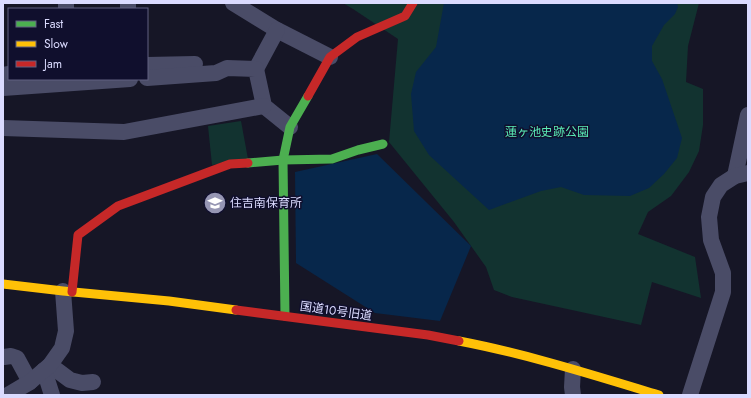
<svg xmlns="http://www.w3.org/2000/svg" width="751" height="398" viewBox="0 0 751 398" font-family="Jost,'Noto Sans JP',sans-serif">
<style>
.green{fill:#123330}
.water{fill:#07274b}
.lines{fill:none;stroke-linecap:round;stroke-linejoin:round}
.street{stroke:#4a4c67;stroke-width:16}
.fast{stroke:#4caf50;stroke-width:9}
.slow{stroke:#ffc107;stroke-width:9}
.jam{stroke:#c62828;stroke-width:9}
.labels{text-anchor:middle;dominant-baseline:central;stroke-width:3;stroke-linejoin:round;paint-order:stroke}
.park-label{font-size:12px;fill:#5aecb6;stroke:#100f2d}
.poi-label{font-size:12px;fill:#dbdbff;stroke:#100f2d;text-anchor:start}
.street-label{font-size:12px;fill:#dbdbff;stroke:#100f2d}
</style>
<rect width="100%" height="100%" fill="#161626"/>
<!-- green -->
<g class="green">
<path d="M343 3H699L688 46 686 82 703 89V125L699 151 689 172 671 196 648 212 638 234 695 257 701 298 652 282 641 325 512 297 494 290 486 267 454 222 389 142 398 39 353 9Z"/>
<path d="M241 121 248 159 212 165 208 126Z"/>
</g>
<!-- water -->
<g class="water">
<path d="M444 3H677L678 7 675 14 664 25 652 46V61L662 79 682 138 677 158 664 174 649 188 630 196 584 195 561 187 541 191 489 210 429 155 414 131 411 94 416 72 436 47Z"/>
<path d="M377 154 471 246 440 321 375 313 296 263 295 172Z"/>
</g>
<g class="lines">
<!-- street -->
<g class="street">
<path d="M66 3V9"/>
<path d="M128 3V9"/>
<path d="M233 3 277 30 330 57"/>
<path d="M147 65 195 64"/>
<path d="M256 69 277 30"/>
<path d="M3 75 9 74"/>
<path d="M147 78 216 73 227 68 256 69 264 106 290 127"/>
<path d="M3 88 130 79"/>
<path d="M3 128 124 132 264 106"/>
<path d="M735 176 748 115"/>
<path d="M4 357 11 356 17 358 30 382"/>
<path d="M50 365 70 380 82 383 93 382"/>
<path d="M573 369 572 387 573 395"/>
<path d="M44 370 52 395"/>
<path d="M8 395 30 382 50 365 62 348 66 331 63 291"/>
<path d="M690 395 723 292V273L711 240 709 217 713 197 721 185 735 176 748 173"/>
</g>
<!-- fast -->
<g class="fast">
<path d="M248 163 283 160 332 159 358 150 383 144"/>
<path d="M285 316 283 160 290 127 308 96"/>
</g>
<!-- slow -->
<g class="slow">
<path d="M3 284 63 291 169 301 236 310"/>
<path d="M459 341C527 354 593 375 659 395"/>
</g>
<!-- jam -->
<g class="jam">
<path d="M308 96 330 57 357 37 405 16 413 3"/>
<path d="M72 292 78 235 118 206 230 164 248 163"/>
<path d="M236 310 428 335 459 341"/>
</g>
</g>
<!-- icons -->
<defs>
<g id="school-disc" transform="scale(1.15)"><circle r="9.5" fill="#9696b3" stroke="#100f2d"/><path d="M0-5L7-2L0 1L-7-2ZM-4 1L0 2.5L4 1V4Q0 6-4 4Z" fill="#fff"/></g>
</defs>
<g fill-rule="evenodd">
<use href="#school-disc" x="215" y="203"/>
</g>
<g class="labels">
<!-- park labels -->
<g class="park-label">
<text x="547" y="132">蓮ヶ池史跡公園</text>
</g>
<!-- poi labels -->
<g class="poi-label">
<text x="230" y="203">住吉南保育所</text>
</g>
<!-- street labels -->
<g class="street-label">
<text transform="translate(336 311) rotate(8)">国道10号旧道</text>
</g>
</g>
<!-- border -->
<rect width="751" height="398" fill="none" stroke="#dbdbff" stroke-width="8"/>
<!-- legend -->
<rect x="8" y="8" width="140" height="72" fill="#100f2d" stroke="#616181"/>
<rect x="16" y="21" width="20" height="6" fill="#4caf50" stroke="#616181"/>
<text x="44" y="28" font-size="12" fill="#dbdbff">Fast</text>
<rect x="16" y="41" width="20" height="6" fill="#ffc107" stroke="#616181"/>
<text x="44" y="48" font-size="12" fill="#dbdbff">Slow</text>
<rect x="16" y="61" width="20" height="6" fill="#c62828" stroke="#616181"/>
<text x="44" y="68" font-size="12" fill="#dbdbff">Jam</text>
</svg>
